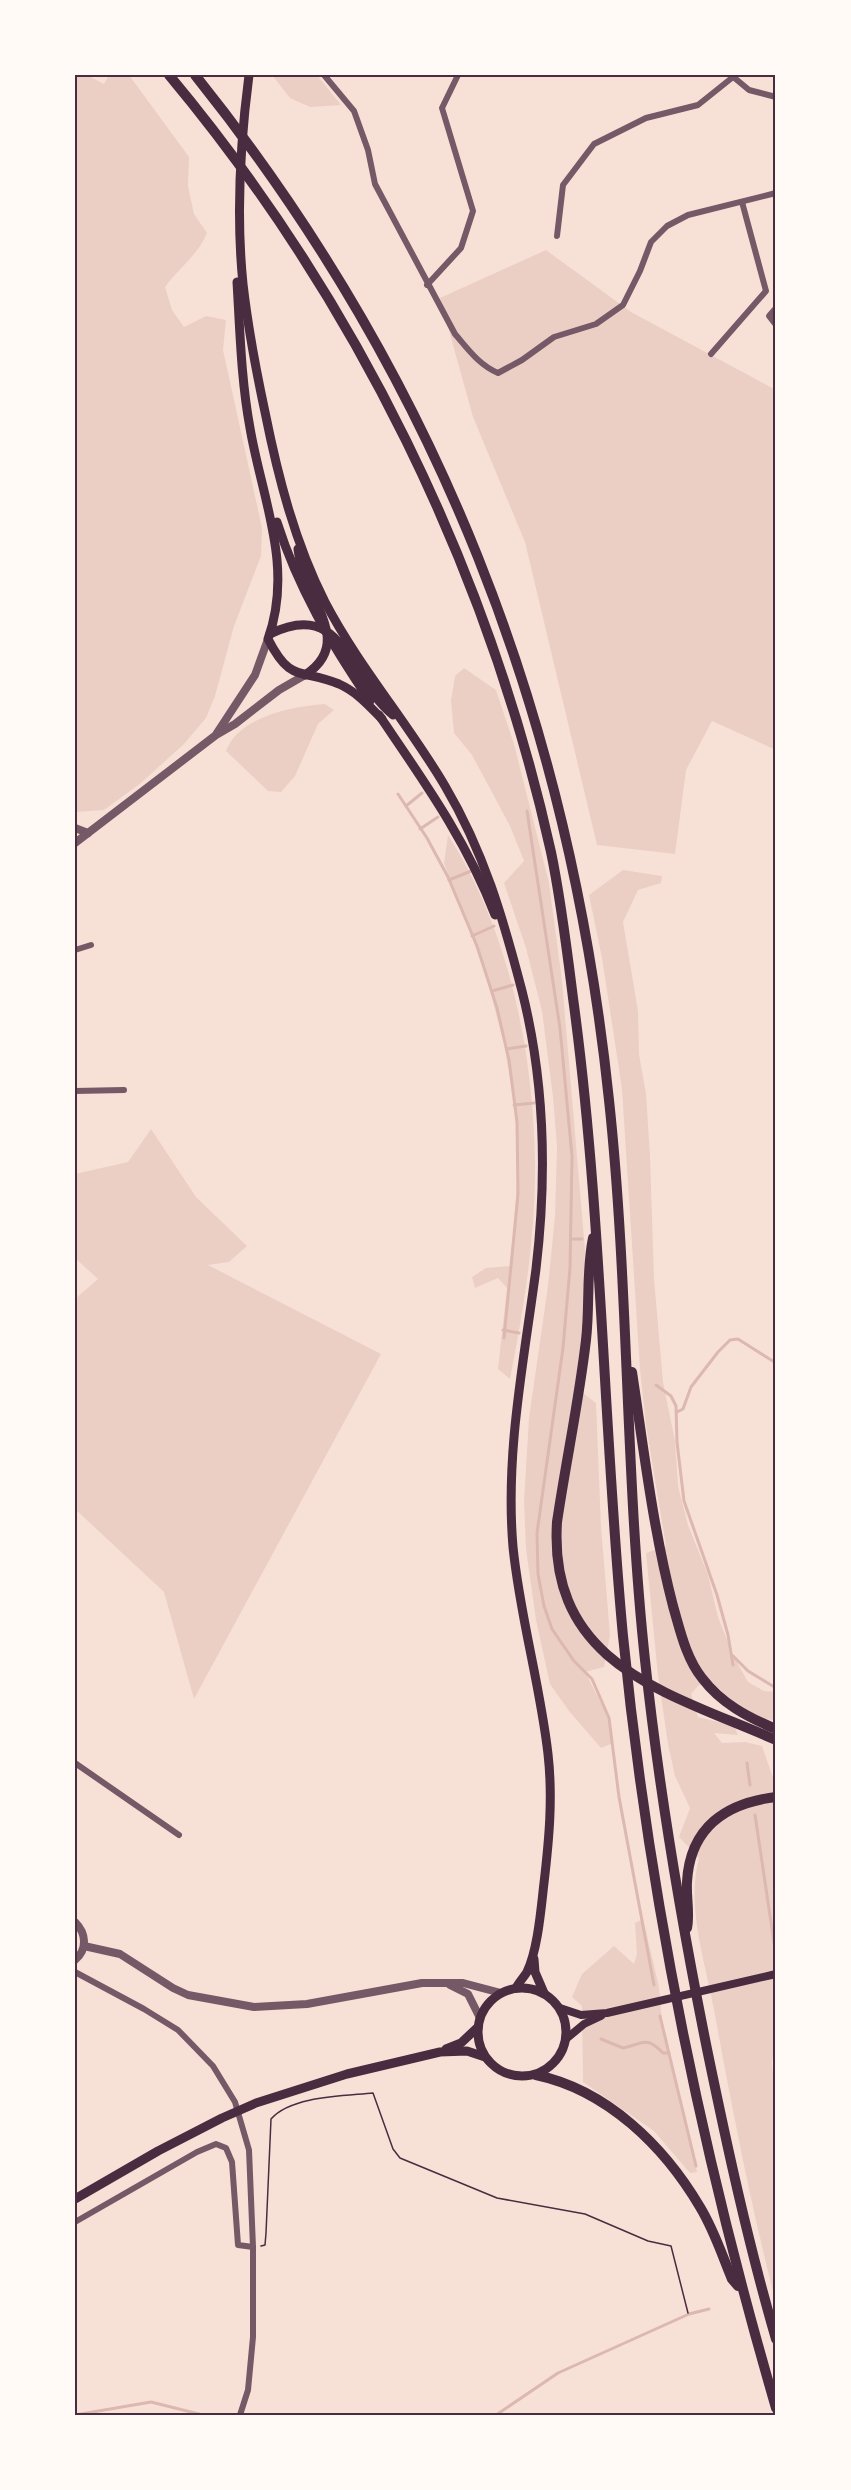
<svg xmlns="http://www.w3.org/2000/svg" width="851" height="2490" viewBox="0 0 851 2490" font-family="Raleway,sans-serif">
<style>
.green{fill:#ebcfc5}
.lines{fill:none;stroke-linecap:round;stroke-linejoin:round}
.stream{stroke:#dcb8b0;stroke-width:3}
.path{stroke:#4a2c40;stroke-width:1.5}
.minor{stroke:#755966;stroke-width:6}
.tertiary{stroke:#755966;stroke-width:8}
.secondary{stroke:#4a2c40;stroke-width:8}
.primary{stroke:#4a2c40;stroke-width:9}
.motorway{stroke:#4a2c40;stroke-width:10}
.neatline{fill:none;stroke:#4a2c40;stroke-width:2}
</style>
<rect width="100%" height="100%" fill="#f7e1d7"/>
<!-- green -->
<g class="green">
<path d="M75 75H87L104 84 109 75H129L189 157 188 186 194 214 207 233C198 255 178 269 165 287L172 310 184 327 206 316 226 320 223 350 262 528 261 556 234 626 215 696 206 718 184 744 141 783 104 810 76 812Z"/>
<path d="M272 75H317L341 105 310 107 290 98Z"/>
<path d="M546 250 631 312 776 390V750L712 721 686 770 675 854 597 845 525 542 473 417 440 298Z"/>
<path d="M464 668 496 690 514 744 549 883 562 981 585 1250 582 1332 575 1387 596 1403 601 1527 610 1635 604 1667 585 1672 607 1715 613 1743 601 1748 569 1711 550 1684 536 1620 526 1549 524 1501 529 1418 548 1286 555 1216 557 1147 553 1097 542 1011 526 948 504 883 524 861 510 826 472 755 454 733 451 701 455 676Z"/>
<path d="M325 704 334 710 318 724 295 776 281 792 268 791 226 751C238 717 293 706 325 704Z"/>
<path d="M448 835C509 930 533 1049 535 1162 536 1234 524 1308 510 1379L498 1369 507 1288 498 1278 475 1288 472 1277 486 1268 511 1266 512 1259 519 1152 513 1095 504 1044 486 975 444 863Z"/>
<path d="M623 870 662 876 661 883 638 890 623 922 638 1011 639 1054 646 1094 650 1156 654 1279 663 1382 675 1441 678 1486 688 1525 708 1575 718 1617 733 1655 748 1682 764 1691 776 1692V1721C751 1717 731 1700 713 1683L699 1685 691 1694 698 1717 734 1726 738 1735 714 1733 722 1743 745 1742 762 1746 776 1786V2036L772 2063 776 2102V2303C751 2207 732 2108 714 2010 705 1961 686 1907 699 1858L679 1837 690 1808 675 1776 668 1744 658 1676 646 1553 666 1546 646 1425 640 1369 622 1089 602 958 589 895Z"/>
<path d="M151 1129 196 1197 247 1246 229 1262 208 1265 381 1354 194 1699 164 1592 75 1509V1299L98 1279 75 1258V1174L128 1162Z"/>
<path d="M643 1919 659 1987 662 2022 697 2172 690 2173 654 2131 583 2082 582 2006 572 1997 582 1974 614 1946 634 1964 637 1954 635 1923Z"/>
</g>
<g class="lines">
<!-- stream -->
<g class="stream">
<path d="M398 794 427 838 448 877 477 946 497 1008 509 1060 517 1122 518 1194 504 1338"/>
<path d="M406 806 422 793"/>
<path d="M527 811 560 1028 572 1156 570 1268 563 1348 537 1533 538 1574 544 1606 552 1629 574 1661 592 1679 609 1718 619 1797 654 1985"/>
<path d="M420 829 438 817"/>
<path d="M449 880 471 871"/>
<path d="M472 936 494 926"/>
<path d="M492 991 513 985"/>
<path d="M507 1049 526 1046"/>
<path d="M514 1105 534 1103"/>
<path d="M571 1239H582"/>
<path d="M503 1330 519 1333"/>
<path d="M656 1385 671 1396 676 1406 677 1442 684 1501 717 1595 728 1635 733 1665"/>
<path d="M677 1412 683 1409 691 1387 718 1352 730 1340 738 1339 776 1363"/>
<path d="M732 1655 748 1671 776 1688"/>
<path d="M747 1763 750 1785"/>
<path d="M755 1815 775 1949"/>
<path d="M660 2016 696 2166"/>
<path d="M601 2039 623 2048C643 2044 646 2035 663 2053H669"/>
<path d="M75 2415 151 2402 203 2415"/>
<path d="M496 2415 558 2373 689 2314 709 2309"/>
</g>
<!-- path -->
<path class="path" d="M261 2246 265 2245 266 2233 271 2119C291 2096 344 2096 373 2093L393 2149 400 2158 497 2198 585 2214 648 2241 671 2246 688 2313"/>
<!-- minor -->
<g class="minor">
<path d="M324 75 354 111 368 150 375 184 455 334C468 349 479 365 498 373L522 360 554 337 596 324 623 305 640 271 651 242 667 226 688 215 776 193"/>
<path d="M731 75 749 90 776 97"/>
<path d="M557 236 563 185 594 144 646 118 698 105 733 77"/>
<path d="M427 285 461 248 473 211 442 108 458 75"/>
<path d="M776 308 769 316 776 325"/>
<path d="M711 354 766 291 742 202"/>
<path d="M75 950 91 945"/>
<path d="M75 1091 124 1090"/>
<path d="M75 1763 179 1835"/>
<path d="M75 1972 144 2009 178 2030 213 2066 235 2102 249 2150 253 2247V2337L248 2390 240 2415"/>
<path d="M75 2222 197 2152 216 2144 226 2148 232 2162 238 2245 253 2247"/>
</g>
<!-- tertiary -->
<g class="tertiary">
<path d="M217 733 255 675 268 639"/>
<path d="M75 828 88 833"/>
<path d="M75 843 216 735 235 724 279 690 305 675"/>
<path d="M75 1922C86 1933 88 1949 75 1960"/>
<path d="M84 1946 120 1954 173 1988 188 1995 254 2007 307 2004 422 1983H463L501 1993"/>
<path d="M450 1985 468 1994 480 2018"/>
</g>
<!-- secondary -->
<g class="secondary">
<path d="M560 2008 581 2015 607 2013 776 1974"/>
<path d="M566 2039 584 2024 601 2016"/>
</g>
<!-- primary -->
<g class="primary">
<path d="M249 75C240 144 236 215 243 284 248 328 256 370 265 412 278 477 295 543 325 602 359 667 408 723 445 786 484 852 503 918 522 991 545 1082 547 1176 536 1269 524 1361 505 1453 513 1547 520 1617 540 1684 548 1754 553 1798 549 1840 544 1883 541 1908 538 1949 527 1972 524 1977 519 1982 516 1988"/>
<path d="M237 282C240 331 241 379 250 428 262 499 294 566 268 639 291 684 300 668 339 684 357 692 369 706 382 719"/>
<path d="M277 522C298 588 331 644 370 701"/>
<path d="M298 549C299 556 300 564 303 572 315 608 350 646 305 675"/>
<path d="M270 634C345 597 348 679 393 715"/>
<path d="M379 715C423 780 467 841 495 915"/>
<path d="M534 1959 535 1972 544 1993"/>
<circle cx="522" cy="2032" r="44"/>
<path d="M446 2049 461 2043 478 2027"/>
<path d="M75 2199 158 2151 222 2118 256 2103 347 2074 440 2052 467 2051 485 2057"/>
</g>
<!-- motorway -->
<g class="motorway">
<path d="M169 75C355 298 488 568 551 852 561 900 567 950 573 998 602 1210 603 1424 623 1636 649 1898 702 2155 776 2408"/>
<path d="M195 75C437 377 569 716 609 1100 629 1286 625 1474 645 1660 659 1791 681 1920 707 2049 727 2146 748 2243 776 2339"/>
<path d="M593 1238C586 1271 590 1306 586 1340 579 1401 566 1461 557 1522 548 1666 669 1693 776 1740"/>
<path d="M632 1372C644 1451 653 1529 673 1606 680 1630 686 1658 702 1678 721 1703 747 1717 776 1729"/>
<path d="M687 1928C690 1913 686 1897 687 1882 690 1827 726 1803 776 1797"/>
<path d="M536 2075C607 2090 664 2146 700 2207 714 2230 722 2255 732 2279L738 2286"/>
</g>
</g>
<!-- border -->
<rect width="851" height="2490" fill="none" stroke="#fffaf5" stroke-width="153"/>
<rect x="76" y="76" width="698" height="2338" class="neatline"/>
</svg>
